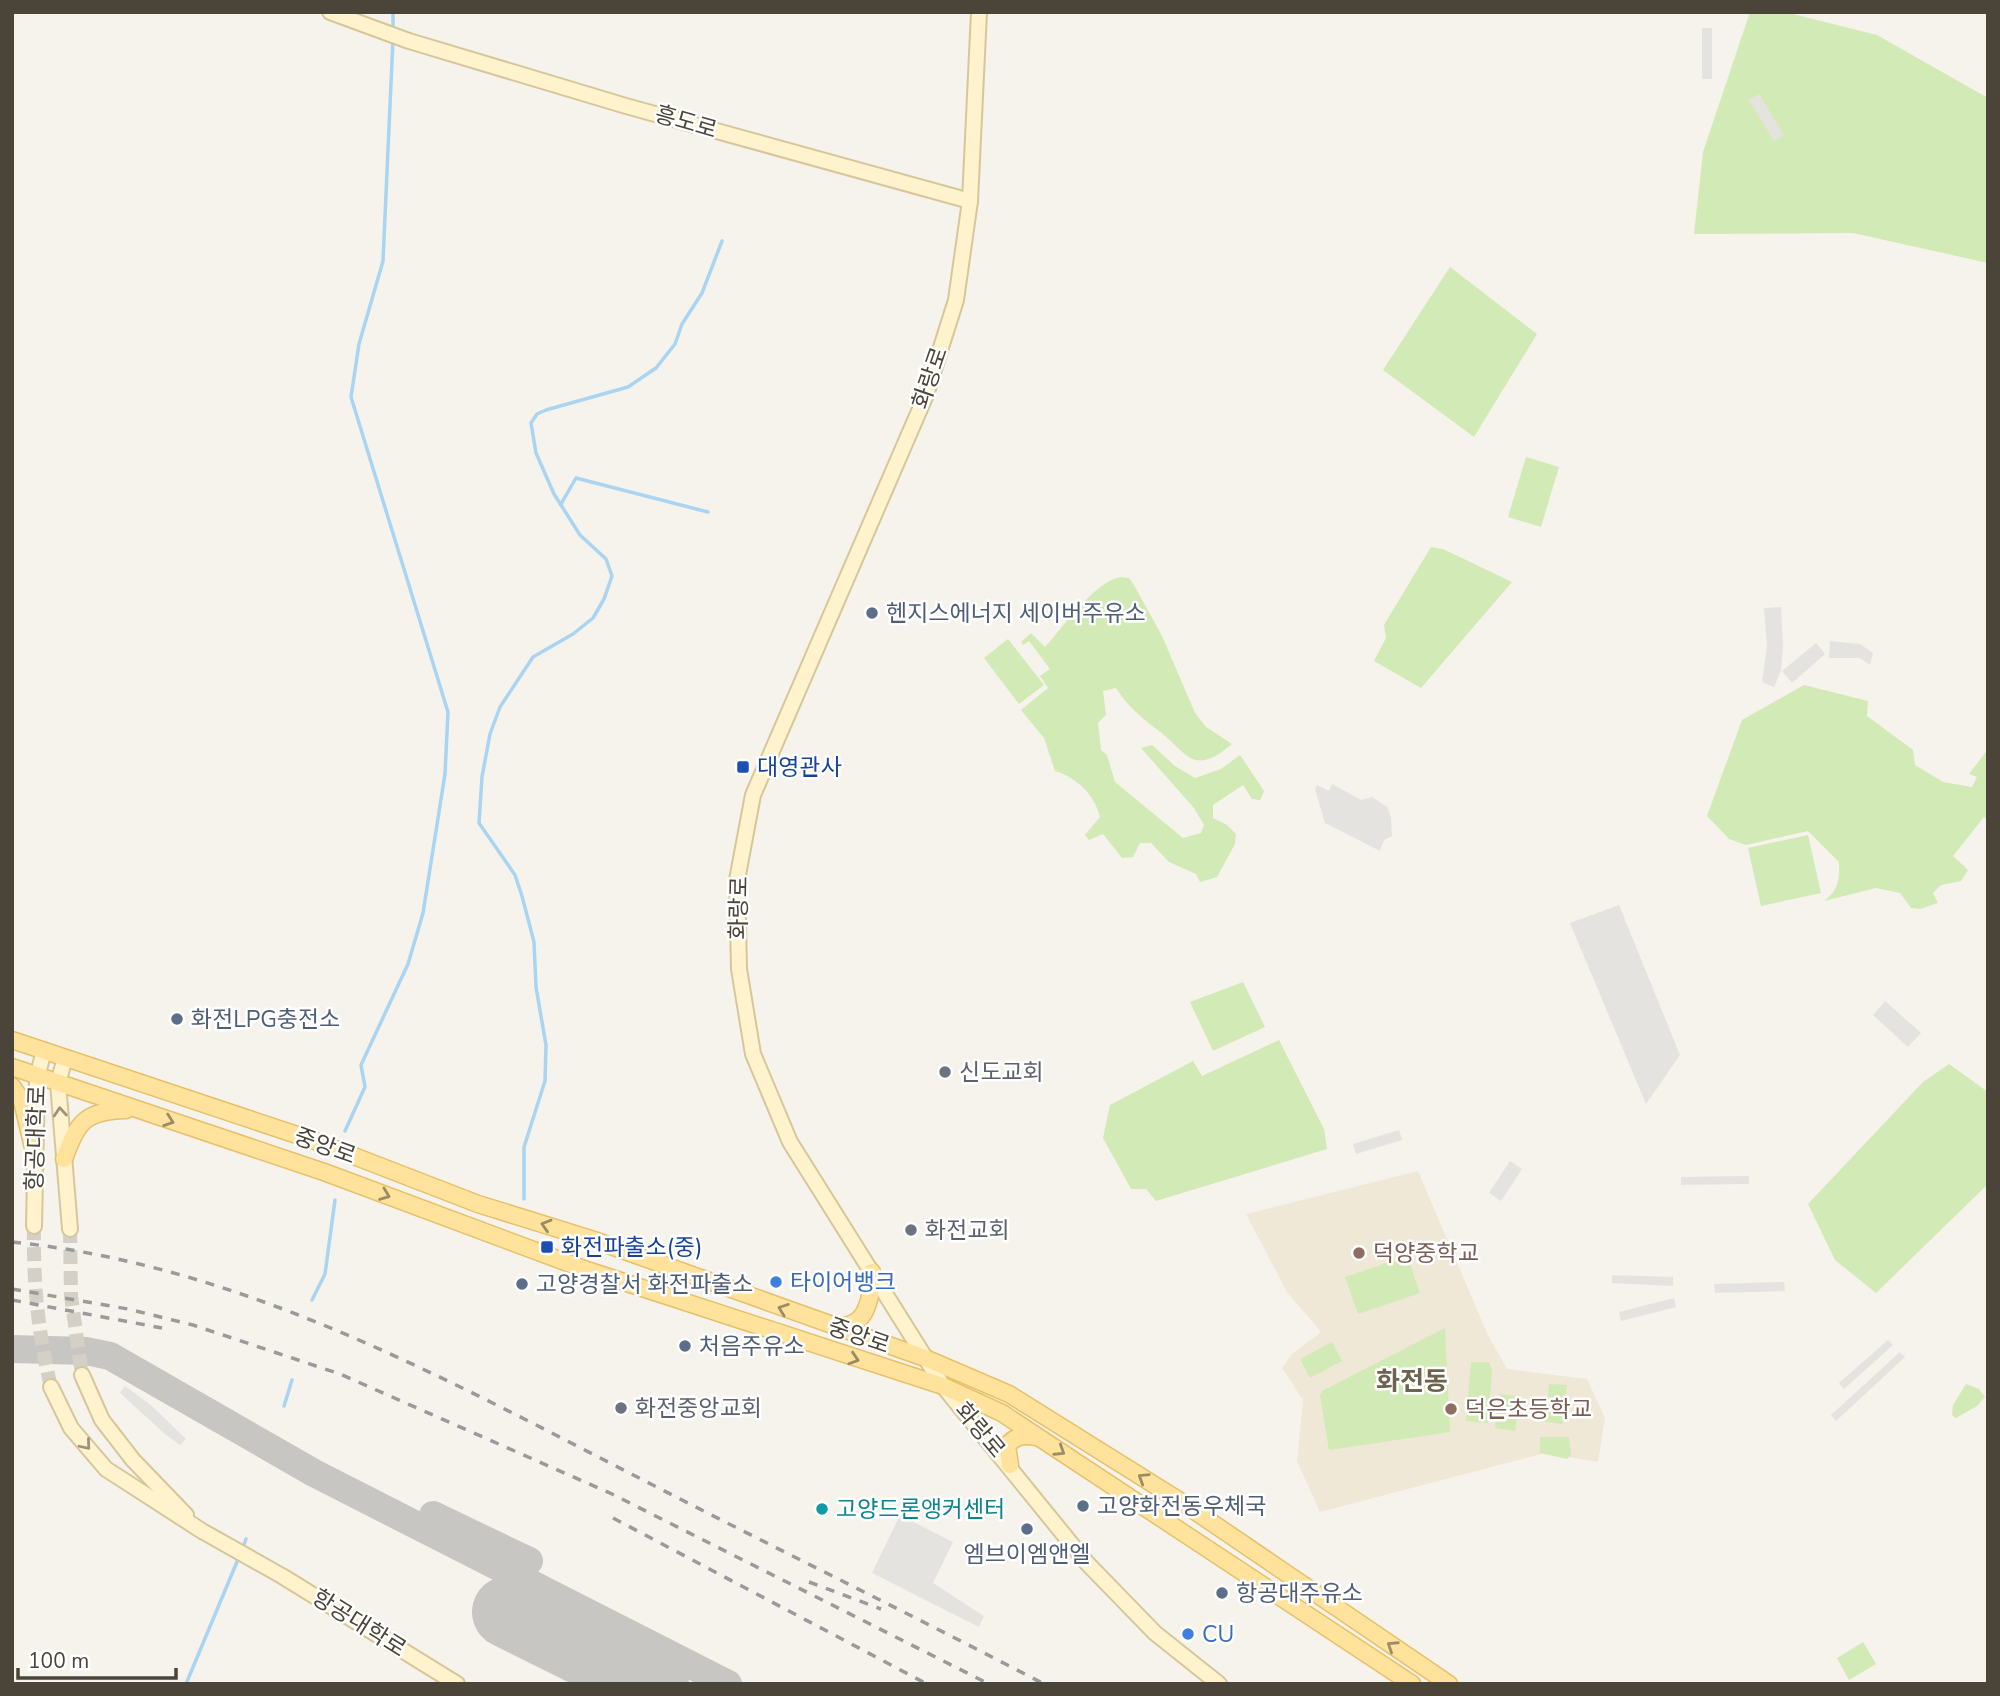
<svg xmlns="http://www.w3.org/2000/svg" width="2000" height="1696" viewBox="0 0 2000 1696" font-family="'Nunito Sans','Noto Sans KR',sans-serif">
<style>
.education{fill:#efe8d6}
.green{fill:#d2eab5}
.parking{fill:#e5e3e0}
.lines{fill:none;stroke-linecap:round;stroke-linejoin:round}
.stream{stroke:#a9d4f2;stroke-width:3.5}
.taxiway{stroke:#c8c6c3;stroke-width:28}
.runway{stroke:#c8c6c3;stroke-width:72}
.secondary-tunnel{stroke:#d4d0c8;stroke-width:14;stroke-dasharray:14 7;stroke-linecap:butt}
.secondary-casing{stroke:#d6c79b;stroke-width:18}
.primary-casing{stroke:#e6c16a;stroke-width:19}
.secondary{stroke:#fff3cd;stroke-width:14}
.primary{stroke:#ffe39c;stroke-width:16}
.rail{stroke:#9a9a9a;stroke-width:3.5;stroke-dasharray:9 9;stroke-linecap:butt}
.oneway{stroke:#9c937c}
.oneway2{stroke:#9c8c66}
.service-dot{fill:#5c6f8a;stroke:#fff;stroke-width:2.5}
.transit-dot{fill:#1a4fb4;stroke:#fff;stroke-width:2.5}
.worship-dot{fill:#6b7280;stroke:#fff;stroke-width:2.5}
.education-dot{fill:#8d6e63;stroke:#fff;stroke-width:2.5}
.shop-dot{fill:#3f7fe0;stroke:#fff;stroke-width:2.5}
.culture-dot{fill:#0f9aa8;stroke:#fff;stroke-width:2.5}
.labels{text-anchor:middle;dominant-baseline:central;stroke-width:5;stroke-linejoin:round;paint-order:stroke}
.street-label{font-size:23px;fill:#4b4439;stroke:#fff}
.service-label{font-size:23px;fill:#4e5e75;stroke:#fff;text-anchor:start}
.transit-label{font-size:23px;fill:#164399;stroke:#fff;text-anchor:start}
.worship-label{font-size:23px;fill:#5b616d;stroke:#fff;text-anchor:start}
.education-label{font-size:23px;fill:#785e54;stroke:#fff;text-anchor:start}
.shop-label{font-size:23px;fill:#366cbe;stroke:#fff;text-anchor:start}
.culture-label{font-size:23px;fill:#0d838f;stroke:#fff;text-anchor:start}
.quarter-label{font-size:26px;font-weight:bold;fill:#6e6250;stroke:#fff}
</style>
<rect width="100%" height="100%" fill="#f6f3ec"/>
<!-- education -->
<path class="education" d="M1418 1171 1487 1333 1507 1369 1587 1379 1605 1418 1598 1462 1545 1453 1320 1512 1297 1461 1303 1400 1282 1368 1292 1354 1321 1332 1287 1292 1246 1214Z"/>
<!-- green -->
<g class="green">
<path d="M1750 12H1785L1877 35 1988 98V263L1853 233 1694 234 1703 152Z"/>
<path d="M1450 267 1537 334 1474 437 1383 370Z"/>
<path d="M1526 457 1559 467 1541 527 1508 517Z"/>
<path d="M1431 547 1443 549 1512 582 1421 688 1374 661 1386 638 1384 625Z"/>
<path d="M1121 577 1129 578 1134 585 1162 636 1195 713 1206 727 1232 744C1192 778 1187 752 1159 731 1141 717 1128 707 1116 688L1103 691 1106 715 1098 723 1101 750 1107 755 1115 782 1183 838 1201 833 1204 825 1194 808 1141 748 1152 745 1175 766 1195 778 1221 769 1240 755 1264 791 1260 800 1252 799 1243 785 1213 805V818L1227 825 1236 834 1235 844 1217 877 1200 882 1196 874 1169 862 1151 843H1140L1133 857 1122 858 1103 834 1089 840 1085 835 1100 817C1095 795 1076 777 1055 771L1044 738 1021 710 1048 688 1040 676 1050 669 1029 641 1023 645 1021 642 1031 633 1045 647C1063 627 1095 581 1121 577Z"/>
<path d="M1008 639 1044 685 1019 704 984 658Z"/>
<path d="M1804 685 1868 701 1867 716 1913 750 1915 765 1943 782 1972 787 1977 777 1969 774 1988 749V821L1984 817 1953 856 1968 870 1961 881 1941 885 1933 893 1938 903 1920 909 1911 908 1900 893 1876 888 1824 901C1838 891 1840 879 1839 862L1808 831 1746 845 1729 839 1707 816 1742 720Z"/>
<path d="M1808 835 1821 893 1761 906 1748 848Z"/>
<path d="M1243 982 1265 1027 1213 1051 1190 1002Z"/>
<path d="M1279 1040 1324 1129 1327 1149 1156 1201 1146 1189H1131L1103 1138 1110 1105 1193 1061 1202 1076Z"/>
<path d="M1949 1064 1988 1092V1184L1876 1293 1835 1260 1808 1204 1923 1082Z"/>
<path d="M1407 1256 1420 1293 1358 1314 1345 1277Z"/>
<path d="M1445 1328 1450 1432 1329 1450 1320 1396 1322 1391Z"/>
<path d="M1332 1342 1342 1361 1310 1378 1300 1359Z"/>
<path d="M1471 1362H1489L1492 1370 1488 1423 1466 1421Z"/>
<path d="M1549 1384 1567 1385 1563 1424 1545 1422Z"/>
<path d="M1966 1384 1979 1389 1985 1397 1977 1406 1956 1418 1952 1415 1953 1405Z"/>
<path d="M1500 1394 1520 1397 1515 1431 1495 1428Z"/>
<path d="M1540 1437H1569L1571 1455 1567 1459 1540 1453Z"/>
<path d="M1863 1642 1876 1664 1849 1680 1837 1658Z"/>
</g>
<!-- parking -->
<g class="parking">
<rect x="1702" y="28" width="10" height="51"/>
<path d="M1759 94 1784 135 1774 141 1749 100Z"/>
<path d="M1781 607 1783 646 1781 670 1774 687 1762 682 1767 646 1764 608Z"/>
<path d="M1830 641 1860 644 1873 653 1870 665 1860 658H1829Z"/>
<path d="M1816 643 1825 654 1792 683 1782 671Z"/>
<path d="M1332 784 1361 800 1372 797 1387 807 1391 817 1392 836 1384 840 1380 851 1325 823 1315 789 1317 785 1329 791Z"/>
<path d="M1619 905 1680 1055 1646 1104 1570 923Z"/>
<path d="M1885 1001 1921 1033 1908 1047 1873 1015Z"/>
<path d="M1399 1130 1402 1140 1356 1154 1353 1144Z"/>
<path d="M1510 1161 1522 1169 1501 1201 1489 1193Z"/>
<path d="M1749 1176V1184L1681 1185V1177Z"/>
<path d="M1612 1275 1673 1277V1286L1612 1283Z"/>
<path d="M1784 1282 1785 1291 1715 1293 1714 1284Z"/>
<path d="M1674 1298 1676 1307 1621 1321 1619 1312Z"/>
<path d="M1888 1340 1893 1345 1844 1389 1839 1383Z"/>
<path d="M1900 1352 1905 1357 1836 1421 1831 1415Z"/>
<path d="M125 1386 152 1406 186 1439 180 1445 165 1434 120 1393Z"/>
<path d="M900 1515 953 1542 933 1583 984 1616 979 1627 872 1573Z"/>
</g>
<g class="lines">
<!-- stream -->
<g class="stream">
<path d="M393 31V12"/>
<path d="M561 504 576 478 708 512"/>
<path d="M345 1131 365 1087 361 1065 408 964 423 913 445 774 448 712 351 397 359 344 383 261 393 39"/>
<path d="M524 1199V1147L545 1081 546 1045 536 987 534 942 522 896 515 875 479 823 482 777 490 734 500 707 533 657 573 634 593 618 604 599 612 576 606 559 580 535 554 494 536 453 531 423 537 414 546 410 628 387 656 368 675 344 682 324 702 293 722 241"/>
<path d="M312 1300 325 1274 335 1200"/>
<path d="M284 1406 292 1380"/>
<path d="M242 1550 246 1539"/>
<path d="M186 1684 239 1557"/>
</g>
<!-- taxiway -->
<g class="taxiway">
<path d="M12 1349 86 1351 110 1356 314 1473 728 1684"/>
<path d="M433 1515 529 1561"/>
</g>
<!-- runway -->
<path class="runway" d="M508 1612 653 1684"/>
<!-- secondary-tunnel -->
<g class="secondary-tunnel">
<path d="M34 1226C33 1282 38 1333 51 1387"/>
<path d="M70 1229 71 1296 82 1375"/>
</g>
<!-- secondary casing -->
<g class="secondary-casing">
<g id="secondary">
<path d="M330 12 409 41 626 106 970 201"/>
<path d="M979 12 970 201 956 300 926 395 753 795 737 880 739 969 753 1054 790 1142 943 1386 1086 1562 1155 1633 1219 1684"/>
<path d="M65 1058 58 1083 70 1229"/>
<path d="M34 1226 37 1077 44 1051"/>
<path d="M82 1375 102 1420 133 1460 186 1515"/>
<path d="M51 1387 71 1428 106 1469 202 1531 282 1576 457 1684"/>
</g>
</g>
<!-- primary casing -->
<g class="primary-casing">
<g id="primary">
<path d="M12 1040 315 1141 478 1204 594 1240 925 1358 1009 1394 1180 1501 1449 1684"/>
<path d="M12 1067 324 1172 584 1269 943 1386 1002 1413 1412 1684"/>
<path d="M12 1086 22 1101 35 1156"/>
<path d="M64 1159C78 1121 85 1111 126 1110"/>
<path d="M833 1325C867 1332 872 1297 872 1272"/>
<path d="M1010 1465 1007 1446C1015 1435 1024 1435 1037 1437"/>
</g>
</g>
<!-- secondary -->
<use href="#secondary" class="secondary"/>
<!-- primary -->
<use href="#primary" class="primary"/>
<!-- rail -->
<g class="rail">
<path d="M12 1242C241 1265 444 1378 645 1481 777 1549 912 1615 1044 1684"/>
<path d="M12 1289 128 1309 193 1325 340 1374 612 1494 989 1684"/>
<path d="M12 1300 162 1328"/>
<path d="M613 1518 927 1684"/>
<path d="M809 1582 881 1609"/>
</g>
</g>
<!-- one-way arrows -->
<defs><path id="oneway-chevron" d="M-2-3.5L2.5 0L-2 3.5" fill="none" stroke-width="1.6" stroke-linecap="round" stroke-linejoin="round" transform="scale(1.75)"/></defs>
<g class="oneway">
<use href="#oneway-chevron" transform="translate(60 1112) rotate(-95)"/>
<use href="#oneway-chevron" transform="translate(86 1445) rotate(50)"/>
</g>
<g class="oneway2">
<use href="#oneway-chevron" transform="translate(169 1121) rotate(19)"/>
<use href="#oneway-chevron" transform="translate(385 1195) rotate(21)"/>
<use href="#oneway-chevron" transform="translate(546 1225) rotate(-163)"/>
<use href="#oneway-chevron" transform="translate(783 1309) rotate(-160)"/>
<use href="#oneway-chevron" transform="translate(854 1359) rotate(18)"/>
<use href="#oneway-chevron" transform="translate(1060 1451) rotate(33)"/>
<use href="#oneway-chevron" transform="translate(1143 1478) rotate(-148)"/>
<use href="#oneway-chevron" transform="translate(1392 1646) rotate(-147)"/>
</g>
<!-- markers -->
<g class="service-dot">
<circle cx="872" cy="613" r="7"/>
<circle cx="177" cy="1019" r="7"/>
<circle cx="522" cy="1284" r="7"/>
<circle cx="685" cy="1346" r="7"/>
<circle cx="1083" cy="1506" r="7"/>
<circle cx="1027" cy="1529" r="7"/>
<circle cx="1222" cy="1593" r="7"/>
</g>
<g class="transit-dot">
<rect x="736" y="760" width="14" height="14" rx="3.5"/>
<rect x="540" y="1240" width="14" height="14" rx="3.5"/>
</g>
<g class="worship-dot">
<circle cx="945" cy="1072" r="7"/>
<circle cx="911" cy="1230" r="7"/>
<circle cx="621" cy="1408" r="7"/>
</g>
<g class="education-dot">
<circle cx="1359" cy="1253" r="7"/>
<circle cx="1451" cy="1409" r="7"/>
</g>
<g class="shop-dot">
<circle cx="776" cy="1282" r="7"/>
<circle cx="1188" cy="1634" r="7"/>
</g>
<circle class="culture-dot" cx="822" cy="1509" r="7"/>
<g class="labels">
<!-- street labels -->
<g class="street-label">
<text transform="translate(686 122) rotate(16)">흥도로</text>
<text transform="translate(930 378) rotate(-71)">화랑로</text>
<text transform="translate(739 908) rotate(-89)">화랑로</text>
<text transform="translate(36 1138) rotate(-88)">항공대학로</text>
<text transform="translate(325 1146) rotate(20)">중앙로</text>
<text transform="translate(859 1336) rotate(19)">중앙로</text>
<text transform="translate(980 1430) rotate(50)">화랑로</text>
<text transform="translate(359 1623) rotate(32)">항공대학로</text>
</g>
<!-- service labels -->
<g class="service-label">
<text x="886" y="613">헨지스에너지 세이버주유소</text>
<text x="191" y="1019">화전LPG충전소</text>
<text x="536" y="1284">고양경찰서 화전파출소</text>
<text x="699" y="1346">처음주유소</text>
<text x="1097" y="1506">고양화전동우체국</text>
<text x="1027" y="1554" text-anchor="middle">엠브이엠앤엘</text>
<text x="1236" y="1593">항공대주유소</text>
</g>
<!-- transit labels -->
<g class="transit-label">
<text x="757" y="767">대영관사</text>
<text x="561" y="1247">화전파출소(중)</text>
</g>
<!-- worship labels -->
<g class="worship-label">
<text x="959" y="1072">신도교회</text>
<text x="925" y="1230">화전교회</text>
<text x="635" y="1408">화전중앙교회</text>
</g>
<!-- education labels -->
<g class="education-label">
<text x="1373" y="1253">덕양중학교</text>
<text x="1465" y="1409">덕은초등학교</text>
</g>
<!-- shop labels -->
<g class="shop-label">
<text x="790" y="1282">타이어뱅크</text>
<text x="1202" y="1634">CU</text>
</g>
<!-- culture labels -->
<g class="culture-label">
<text x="836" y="1509">고양드론앵커센터</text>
</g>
<!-- quarter labels -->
<g class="quarter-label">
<text x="1412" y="1381">화전동</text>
</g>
</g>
<!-- border -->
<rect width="2000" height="1696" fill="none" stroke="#4b4439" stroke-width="28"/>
<!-- scale -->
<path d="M18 1668v10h158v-10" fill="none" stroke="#4b4439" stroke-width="3.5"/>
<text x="28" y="1668" font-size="21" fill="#4b4439" stroke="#ffffff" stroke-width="5" paint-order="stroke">100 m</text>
</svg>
